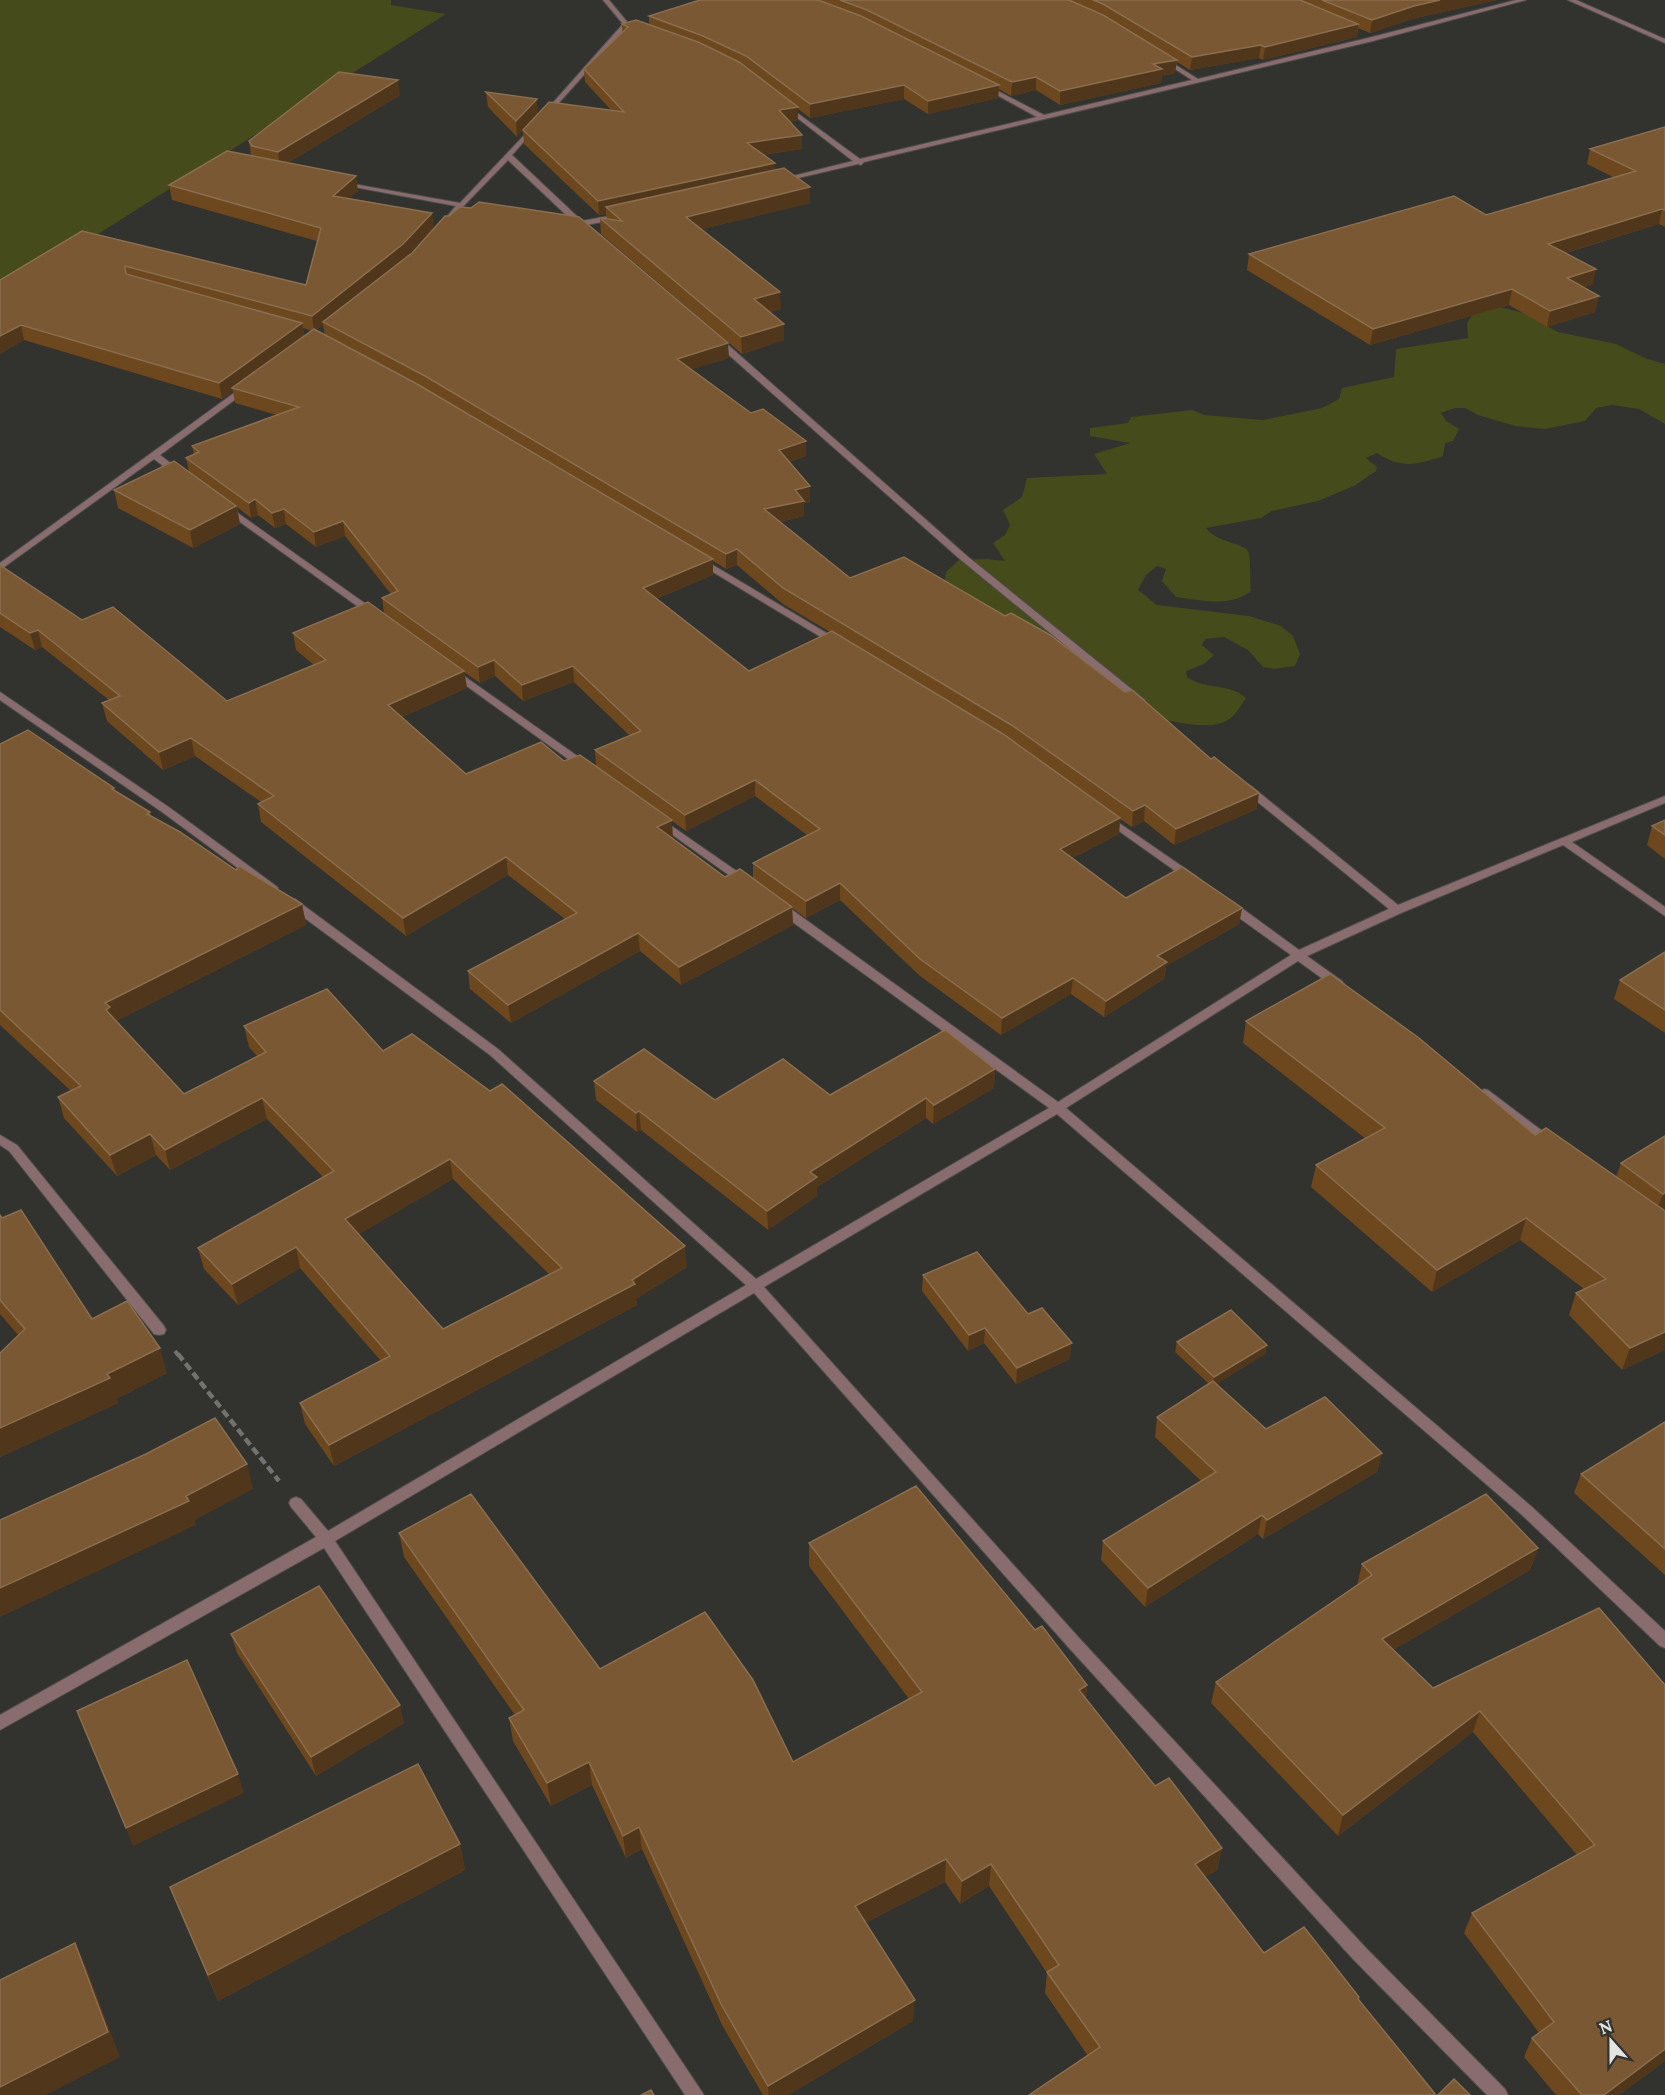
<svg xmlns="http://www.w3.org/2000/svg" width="1665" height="2095" viewBox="0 0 1665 2095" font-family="Lora,serif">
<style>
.green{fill:#454b1b}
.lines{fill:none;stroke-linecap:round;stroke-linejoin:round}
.minor-casing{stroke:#4e4e4c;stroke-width:2}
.path-far1{stroke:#727270;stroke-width:4;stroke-dasharray:6 3;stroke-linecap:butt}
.path{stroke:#727270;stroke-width:4.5;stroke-dasharray:8 4;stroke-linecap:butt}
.minor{fill:#896c6e;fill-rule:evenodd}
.wall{fill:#6d471e;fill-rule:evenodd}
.shaded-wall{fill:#50371c}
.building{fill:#7a5833;stroke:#8a6e4e;stroke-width:1.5;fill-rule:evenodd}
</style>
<rect width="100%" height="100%" fill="#32322f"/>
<!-- green -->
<g class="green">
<path d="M0 0H391V5L446 14 0 296Z"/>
<path d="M1492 305 1524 313 1558 332 1616 344 1647 359 1665 364V424L1639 409 1612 405 1596 408 1585 421 1545 429 1515 426 1478 415 1465 408H1455L1441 413 1446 421 1459 429 1453 441 1445 443 1443 456C1417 465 1401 469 1377 453L1366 458 1377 467 1376 471 1354 486 1318 501 1272 511 1261 518 1206 528C1217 543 1244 543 1248 551 1251 559 1250 582 1251 591 1231 608 1199 600 1176 597L1162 581 1166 569 1157 566 1146 575 1138 590 1157 605 1249 616 1281 626 1293 636 1300 654 1295 666 1274 669 1263 667 1248 650 1224 637 1205 639 1202 645 1214 655 1204 664 1186 671 1187 677C1205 690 1230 683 1246 698 1241 705 1235 716 1228 720 1211 731 1171 722 1152 716L920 580H945L946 572 959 560 987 559 1005 561 993 543 1005 535 1010 525 1003 510 1022 497 1027 478 1107 474 1094 454 1130 443 1090 436V428L1128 423 1131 417 1192 410 1205 415 1263 420 1322 408 1339 399 1342 388 1394 377 1396 349 1468 338 1467 323 1476 309Z"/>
</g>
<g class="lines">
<!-- minor casing -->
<g class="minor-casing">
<g id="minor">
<path d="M603 0H609L628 23 635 27 632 29 627 27 547 116H543V114L623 24Z"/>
<path d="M1516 0H1526L1373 41 864 162 861 165 858 164 781 182 777 180 853 161 783 107V105L785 104 860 159 1037 117 984 88V86L986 85 1044 115 1192 80 1161 60 1160 59 1163 57 1198 79 1372 37Z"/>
<path d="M1568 0H1576L1665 39V43Z"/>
<path d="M533 126 537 128 535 129 512 155 582 221 615 215H618V219L586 225 587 229H581L508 160 447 223 443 221 456 206 338 184 342 182 460 203Z"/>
<path d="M713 337H719L967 556 1145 700V704H1137L961 560 713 341Z"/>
<path d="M245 385 252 387 160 455 182 472V476H176L154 459 0 570V563Z"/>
<path d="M225 504 377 612V616H371L222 509 220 507Z"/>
<path d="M701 558 840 641 842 643 837 646 834 645 698 563 696 561Z"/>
<path d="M454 669 590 765 591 767 590 769H582L450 674 449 672Z"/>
<path d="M0 692 170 808 276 886 278 888 276 890H268L162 812 0 700Z"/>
<path d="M1247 785 1251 786 1398 905 1665 796V803L1572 842 1665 907V916L1563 845 1401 913 1307 956 1342 981 1344 984 1342 987H1334L1298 961 1066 1108 1532 1507 1665 1631V1648L1660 1646 1522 1515 1057 1114 764 1287 1080 1639 1365 1947 1505 2089 1508 2095H1487L1353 1959 1070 1649 754 1293 335 1541 704 2095H685L324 1548 0 1730V1715L316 1537 291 1507 289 1503 291 1499 296 1497 301 1499 328 1531 746 1285 490 1055 287 905 285 902 287 899H295L498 1049 756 1279 1049 1108 776 910 774 907 776 904H784L1058 1102 1291 955 1224 907 1222 904 1224 901H1232L1299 950 1389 909 1243 790 1242 788Z"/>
<path d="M1106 814 1196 876 1198 878 1196 880H1188L1102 819 1101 817 1102 815Z"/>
<path d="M660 818 748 879 750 881 748 883H740L656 823 655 821 656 819Z"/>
<path d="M1484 1089 1488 1090 1553 1139 1555 1142 1553 1145H1545L1480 1096 1478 1093Z"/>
<path d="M0 1135 17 1145 164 1326 166 1330 164 1334 159 1335 154 1334 9 1151 0 1145Z"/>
</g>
</g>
<!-- path-far1 -->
<path class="path-far1" d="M175 1351 179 1356"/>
<!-- path -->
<path class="path" d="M178 1354 279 1481"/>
<!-- minor -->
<use href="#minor" class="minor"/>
</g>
<!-- wall -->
<g class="wall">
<path d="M700 0H1496L1412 19 1370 33 1358 28 1357 37 1263 60 1259 58 1190 70 1177 62 1175 73 1162 76 1161 83 1060 105 1036 90 1011 96 999 89 998 98 928 114 904 99 810 118 798 109V120L790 122 802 149 763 155 775 170 810 203 702 229 781 309 770 312 784 324V340L742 354 601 234 600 218 607 219 606 214 599 215 524 144 523 130 517 137 488 107 486 92 538 114 611 110 585 82 584 69 622 32V24L649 25V16Z"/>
<path d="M400 95 288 163 358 191 349 198 432 213 433 228 408 255 729 358 692 369 806 456 789 462 810 502 804 503V516L780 522 850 578 1257 809 1174 845 1144 821 1132 827 1120 819 1119 834 1073 858 1126 898 1242 908 1239 924 1166 966 1164 979 1104 1017 1071 994 1001 1035 920 976 840 900 806 918 792 908 793 925 681 985 640 951 511 1023 470 989 468 971 565 919 508 875 406 936 261 822 258 804 261 802 195 756 163 770 107 721 102 703 109 700 42 647 35 650 0 627V565L82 620 227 701 314 665 296 650 293 633 384 613 382 598 391 594 345 536 316 547 286 524 275 528 258 515 251 518 237 507 240 524 193 548 118 508 114 490 189 472 186 458 194 454 192 446 277 415 235 403 233 391 222 399 24 340 0 354V280L82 231 306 285 317 241 172 200 169 185 251 156 249 141ZM323 325 325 335 316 330ZM303 328 312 331 304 336ZM713 561 726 569 737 565 783 604 830 632 749 671 656 599 713 575ZM464 672 480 683 495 676 523 701 574 682 630 736 595 750 596 766 564 761 466 774 402 717 467 688ZM755 796 807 835 753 863V879L725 877 672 838V821L686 831Z"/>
<path d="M1665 127V227L1659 224 1566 253 1593 285 1584 287 1599 296 1595 312 1547 327 1509 305 1370 345 1247 270 1249 254 1486 215 1615 178 1587 164 1590 149Z"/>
<path d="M0 744 114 791 150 812 151 816 236 870 302 904 306 925 116 1021 184 1094 257 1056 249 1047 244 1026 383 1051 687 1267 636 1299 637 1305 334 1466 305 1424 300 1403 381 1361 300 1268 238 1305 204 1269 198 1248 323 1177 267 1119 170 1170 156 1155 117 1176 64 1118 58 1097 71 1091 0 1025ZM453 1179 549 1274 443 1329 359 1234Z"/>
<path d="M1665 820V859L1647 845 1652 826Z"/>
<path d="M1665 952V1033L1614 999 1620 980Z"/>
<path d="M1246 1021 1535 1135 1616 1177 1621 1163 1665 1136V1208L1663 1209 1665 1211V1350L1622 1370 1569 1315 1576 1293 1584 1289 1520 1240 1432 1292 1311 1187 1316 1165 1366 1139 1243 1043Z"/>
<path d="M995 1069 994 1088 933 1124 926 1118 817 1187V1196L768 1230 641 1130 637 1132 596 1100 594 1081 715 1100 830 1095Z"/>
<path d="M0 1215 92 1319 167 1373 116 1399 118 1403 0 1457V1353L18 1335 0 1314Z"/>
<path d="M923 1275 1028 1314 1070 1359 1016 1384 984 1343 968 1351 922 1291Z"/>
<path d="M1177 1342 1267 1345 1265 1354 1216 1384 1266 1429 1382 1453 1377 1472 1263 1539 1258 1534 1145 1607 1101 1560 1103 1541 1201 1481 1155 1437 1157 1417 1209 1384 1175 1352Z"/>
<path d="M1665 1422V1575L1574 1493 1581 1474Z"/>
<path d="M399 1533 600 1669 793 1762 909 1699 809 1566V1543L1035 1630 1087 1685 1086 1698 1155 1786 1222 1848 1217 1870 1205 1877 1264 1953 1359 1997V2000L1088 2056 1045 1993 1047 1973 989 1886 960 1904 945 1882 865 1923 913 2021 788 2095H763L722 2025 642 1849 626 1858 592 1785 551 1806 513 1741 509 1718 515 1715 404 1557Z"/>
<path d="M1538 1548 1530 1570 1393 1650 1433 1688 1665 1685V2061L1619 2095H1556L1524 2057 1532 2038 1539 2033 1464 1933 1472 1913 1577 1855 1473 1732 1338 1836 1211 1703 1216 1682 1357 1585 1362 1564Z"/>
<path d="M231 1634 404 1723 316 1776 237 1653Z"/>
<path d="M460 1844 465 1870 218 2001 170 1887Z"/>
</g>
<!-- shaded-wall -->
<g class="shaded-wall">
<path d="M1440 0H1496L1412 19 1370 33 1372 20 1414 6Z"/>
<path d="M1358 24 1357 37 1263 60 1265 47Z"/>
<path d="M1261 45 1259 58 1190 70 1192 57Z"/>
<path d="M1177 60 1175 73 1162 76 1161 83 1060 105V91L1153 64Z"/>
<path d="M1036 77V90L1011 96 1012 82Z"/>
<path d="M398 80 400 95 280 168 278 152Z"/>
<path d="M904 85V99L810 118V104Z"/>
<path d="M999 85 998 98 928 114V101Z"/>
<path d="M537 99 538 114 517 137 516 121Z"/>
<path d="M798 107V120L780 124 779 110Z"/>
<path d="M802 135V149L747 157V143Z"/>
<path d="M775 163V177L606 207V214L599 215 598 201Z"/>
<path d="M356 176 358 191 335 211 333 196Z"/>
<path d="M810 187V203L687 233 686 217Z"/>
<path d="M1662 209 1659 224 1545 259 1548 244Z"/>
<path d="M432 213 433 228 404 259 323 322V325L314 332 312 316Z"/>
<path d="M1596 269 1593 285 1563 294 1567 278Z"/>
<path d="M1512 289 1509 305 1370 345 1373 329Z"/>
<path d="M780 292 781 309 755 315 754 299Z"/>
<path d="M1599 296 1595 312 1547 327 1550 311Z"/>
<path d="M302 323 305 339 232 388 233 391 222 399 219 383Z"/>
<path d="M784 324V340L742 354 741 337Z"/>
<path d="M21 325 24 340 0 354V336Z"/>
<path d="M728 343 729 358 678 374 677 359Z"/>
<path d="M806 441V456L779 465V450Z"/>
<path d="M810 486V502L804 503V516L765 525 764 509 795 490Z"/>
<path d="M255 499 258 515 251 518 249 503Z"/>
<path d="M236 506 240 524 193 548 190 530Z"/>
<path d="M284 509 286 524 275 528 272 513Z"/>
<path d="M343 521 345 536 316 547 314 532Z"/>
<path d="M737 549V565L726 569V554Z"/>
<path d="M713 559V575L644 604 643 588Z"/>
<path d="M38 630 42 647 35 650 30 633Z"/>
<path d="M494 660 495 676 480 683 478 667Z"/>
<path d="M573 666 574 682 523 701 522 685Z"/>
<path d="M464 671 467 688 390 722 388 705Z"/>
<path d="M191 738 195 756 163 770 159 752Z"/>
<path d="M755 780V796L686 831 685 815Z"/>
<path d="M1259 793 1257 809 1174 845 1176 829Z"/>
<path d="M1145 805 1144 821 1132 827 1133 811Z"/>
<path d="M1120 818 1119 834 1059 865 1060 849Z"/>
<path d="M672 820 673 838 658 845 657 827Z"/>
<path d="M506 857 508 875 406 936 403 918Z"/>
<path d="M840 883V900L806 918V901Z"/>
<path d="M302 904 306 925 114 1022 106 1010 105 1003Z"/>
<path d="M792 907 793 925 681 985 679 967Z"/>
<path d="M1242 908 1239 924 1166 966 1164 979 1104 1017 1106 1001 1157 956Z"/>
<path d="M638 933 640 951 511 1023 508 1005Z"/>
<path d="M1073 978 1071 994 1001 1035 1002 1018Z"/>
<path d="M995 1069 994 1088 933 1124 934 1105Z"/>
<path d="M262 1098 267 1119 170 1170 165 1150Z"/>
<path d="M926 1098V1118L817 1187V1196L768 1230 767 1211 810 1172Z"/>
<path d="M639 1111 641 1130 637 1132 636 1113Z"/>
<path d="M150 1134 156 1155 117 1176 110 1155Z"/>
<path d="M450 1159 453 1179 349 1240 345 1219Z"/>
<path d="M1665 1193V1208L1656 1213 1663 1194Z"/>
<path d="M1526 1218 1520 1240 1432 1292 1437 1270Z"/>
<path d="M685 1246 687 1267 636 1299 637 1305 334 1466 329 1445 632 1280Z"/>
<path d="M296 1247 300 1268 238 1305 232 1284Z"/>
<path d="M985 1328 984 1343 968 1351 969 1335Z"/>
<path d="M1665 1332V1350L1622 1370 1630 1348Z"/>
<path d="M1072 1343 1070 1359 1016 1384 1017 1368Z"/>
<path d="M1267 1345 1265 1354 1212 1387 1214 1377Z"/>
<path d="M160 1348 167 1373 116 1399 118 1403 0 1457V1428Z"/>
<path d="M1382 1453 1377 1472 1263 1539 1267 1520Z"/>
<path d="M247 1464 253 1489 195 1520 196 1525 0 1617V1588L186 1496Z"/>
<path d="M1262 1515 1258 1534 1145 1607 1148 1588Z"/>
<path d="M1538 1548 1530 1570 1376 1660 1382 1639Z"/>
<path d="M1087 1685 1084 1708 1079 1690Z"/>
<path d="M400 1705 404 1723 316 1776 311 1757Z"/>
<path d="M1480 1711 1473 1732 1338 1836 1343 1815Z"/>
<path d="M589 1762 592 1785 551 1806 547 1783Z"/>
<path d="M238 1774 244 1793 133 1846 126 1828Z"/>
<path d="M639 1827 642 1849 626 1858 623 1836Z"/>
<path d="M460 1844 465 1870 218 2001 208 1975Z"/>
<path d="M1222 1848 1217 1870 1190 1886 1195 1864Z"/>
<path d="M946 1859 945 1882 855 1928V1906Z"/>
<path d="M991 1864 989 1886 960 1904 962 1881Z"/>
<path d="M75 1943 87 1969 120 2057 46 2095H0V2087Z"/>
<path d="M915 2000 913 2021 788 2095H769L768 2086Z"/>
<path d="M1665 2049V2061L1619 2095H1604Z"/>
</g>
<!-- building -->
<g class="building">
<path d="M700 0H818L861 16 999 85 928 101 904 85 810 104 746 56 703 36 649 16Z"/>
<path d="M840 0H1069L1103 15 1177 60 1153 64 1162 69 1060 91 1036 77 1012 82 867 10Z"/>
<path d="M1093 0H1300L1358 24 1265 47 1261 45 1192 57 1103 4Z"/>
<path d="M1322 0H1440L1414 6 1372 20Z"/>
<path d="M636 20 698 42 739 62 798 107 779 110 802 135 747 143 775 163 598 201 523 130 549 102 624 112 584 69 628 27 622 24Z"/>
<path d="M339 72 398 80 278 152 252 146 249 141Z"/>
<path d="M486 92 537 99 516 121Z"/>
<path d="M1665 127V210L1662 209 1548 244 1596 269 1567 278 1599 296 1550 311 1512 289 1373 329 1249 254 1454 196 1486 215 1636 171 1590 149Z"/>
<path d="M227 151 356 176 333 196 432 213 403 244 312 316 125 266 126 274 302 323 219 383 21 325 0 336V280L82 231 306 285 321 228 169 185Z"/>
<path d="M784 168 810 187 686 217 780 292 754 299 784 324 741 337 600 218 622 221 606 207Z"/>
<path d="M479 202 579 217 728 343 677 359 751 413 763 409 806 441 779 450 810 486 795 490 804 501 764 509 850 578 904 557 1005 616 1011 613 1050 635 1125 692 1132 690 1211 759 1214 757 1259 793 1176 829 1145 805 1133 811 1013 726 783 588 737 549 726 554 425 376 323 322 412 253 445 216H449L460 207 471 208Z"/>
<path d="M314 329 417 384 713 559 643 588 749 671 832 631 1003 734 1120 818 1060 849 1126 898 1182 867 1242 908 1157 956 1167 962 1106 1001 1073 978 1002 1018 920 959 840 883 806 901 753 863 820 829 755 780 685 815 595 750 641 731 573 666 522 685 494 660 478 667 382 598 398 591 343 521 314 532 284 509 272 513 255 499 249 503 186 458 199 452 192 446 299 407 232 388Z"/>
<path d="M174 461 236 506 190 530 114 490Z"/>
<path d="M0 565 82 620 113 607 227 701 326 660 293 633 368 602 464 671 388 705 466 774 541 742 564 761 580 755 672 820 657 827 725 877 740 869 792 907 679 967 638 933 508 1005 468 971 577 913 506 857 403 918 258 804 274 796 191 738 159 752 102 703 120 696 38 630 30 633 0 613Z"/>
<path d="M28 730 114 788 112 789 150 812 147 814 180 832 236 870 239 866 302 904 105 1003 110 1007 106 1010 184 1094 266 1052 244 1026 327 989 383 1051 412 1034 490 1091 502 1084 685 1246 632 1280 635 1284 329 1445 300 1403 390 1356 296 1247 232 1284 198 1248 334 1171 262 1098 165 1150 150 1134 110 1155 58 1097 81 1086 0 1010V744ZM450 1159 562 1268 443 1329 345 1219Z"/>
<path d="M1665 820V835L1652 826Z"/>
<path d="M1665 952V1010L1620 980Z"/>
<path d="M1330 974 1419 1038 1535 1135 1546 1128 1665 1211V1332L1630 1348 1576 1293 1606 1279 1526 1218 1437 1270 1316 1165 1385 1128 1246 1021Z"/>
<path d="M945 1030 995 1069 934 1105 926 1098 810 1172 817 1177 767 1211 639 1111 636 1113 594 1081 644 1049 715 1100 783 1059 830 1095Z"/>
<path d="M1665 1136V1193L1663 1194 1621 1163Z"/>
<path d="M21 1210 92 1319 127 1301 160 1348 107 1374 110 1378 0 1428V1353L25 1329 0 1300V1215L2 1218Z"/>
<path d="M977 1252 1028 1314 1042 1308 1072 1343 1017 1368 985 1328 969 1335 923 1275Z"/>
<path d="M1231 1310 1267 1345 1214 1377 1177 1342Z"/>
<path d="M1213 1381 1266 1429 1325 1397 1382 1453 1267 1520 1262 1515 1148 1588 1103 1541 1216 1472 1157 1417Z"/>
<path d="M215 1418 247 1464 186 1496 189 1501 0 1588V1520L146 1454Z"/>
<path d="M1665 1422V1549L1581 1474Z"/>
<path d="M916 1486 1035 1630 1042 1626 1087 1685 1079 1690 1155 1786 1169 1778 1222 1848 1195 1864 1264 1953 1304 1927 1359 1997 1358 1999 1436 2095H1029L1100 2047 1047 1972 1059 1965 991 1864 962 1881 946 1859 855 1906 915 2000 768 2086 721 2004 639 1827 623 1836 589 1762 547 1783 509 1718 524 1710 399 1533 471 1494 600 1669 705 1612 753 1680 793 1762 922 1692 809 1543Z"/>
<path d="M1486 1494 1538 1548 1382 1639 1433 1688 1599 1608 1665 1685V2049L1604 2095H1582L1532 2038 1554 2022 1472 1913 1595 1845 1480 1711 1343 1815 1216 1682 1372 1575 1362 1564Z"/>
<path d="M319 1586 400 1705 311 1757 231 1634Z"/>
<path d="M187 1660 238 1774 126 1828 77 1711Z"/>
<path d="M418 1764 460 1844 208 1975 170 1887Z"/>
<path d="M75 1943 108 2032 0 2087V1980Z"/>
<path d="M1454 2079 1470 2095H1438Z"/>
<path d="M651 2090 654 2095H641Z"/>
</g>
<!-- north arrow -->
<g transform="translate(1611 2041) rotate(339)" stroke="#32322f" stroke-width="4.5" paint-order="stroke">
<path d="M0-4.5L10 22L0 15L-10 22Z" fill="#e4e4e2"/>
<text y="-9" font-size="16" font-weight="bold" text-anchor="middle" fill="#e4e4e2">N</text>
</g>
</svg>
